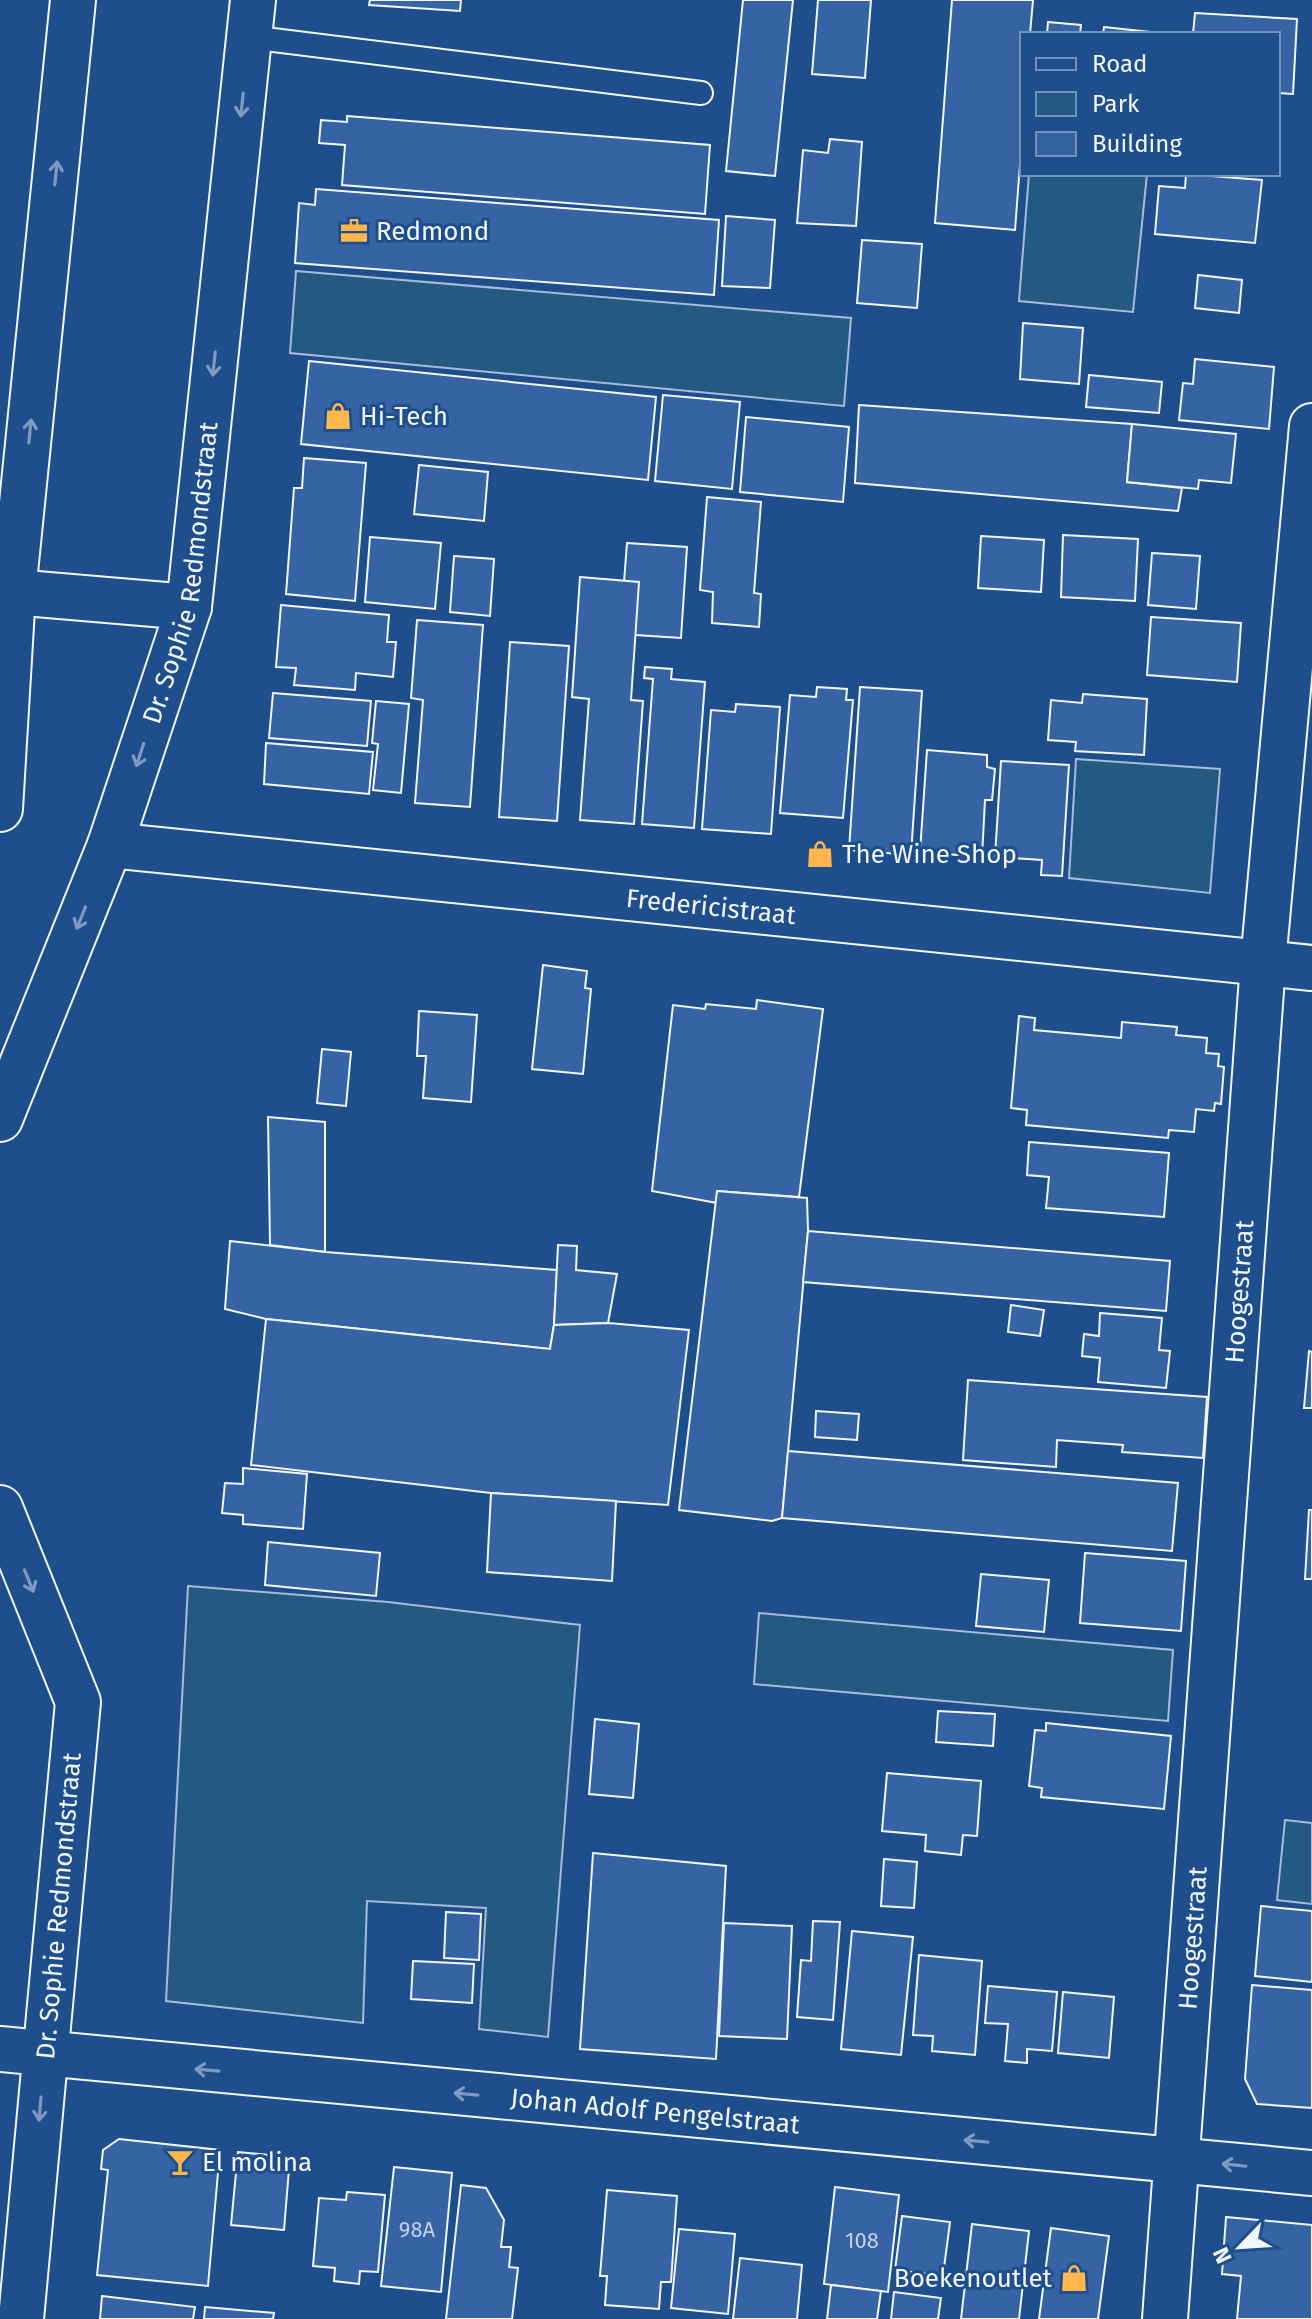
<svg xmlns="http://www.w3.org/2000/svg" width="1312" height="2319" viewBox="0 0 1312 2319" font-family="'Fira Sans',sans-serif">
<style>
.green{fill:#245a82;stroke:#a8bbd7;stroke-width:2}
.building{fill:#3563a3;stroke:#f2f6ff;stroke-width:2}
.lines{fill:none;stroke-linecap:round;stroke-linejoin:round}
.service-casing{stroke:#f2f6ff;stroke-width:26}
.minor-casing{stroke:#f2f6ff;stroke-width:48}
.tertiary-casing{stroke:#f2f6ff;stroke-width:48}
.secondary-casing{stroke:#f2f6ff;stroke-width:48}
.service{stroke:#1f4e8c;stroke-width:22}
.minor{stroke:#1f4e8c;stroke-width:44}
.tertiary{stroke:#1f4e8c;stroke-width:44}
.secondary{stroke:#1f4e8c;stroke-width:44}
.oneway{stroke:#7e9ac0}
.labels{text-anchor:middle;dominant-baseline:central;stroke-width:6;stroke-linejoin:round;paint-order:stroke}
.number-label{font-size:22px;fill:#c3d1e8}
.poi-label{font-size:26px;fill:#f2f6ff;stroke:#1f4e8c;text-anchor:start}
.street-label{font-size:26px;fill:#f2f6ff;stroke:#1f4e8c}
</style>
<rect width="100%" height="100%" fill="#1f4e8c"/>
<!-- green -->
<g class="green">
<path d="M1029 174H1147L1133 312 1019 301Z"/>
<path d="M296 271 851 318 844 406 290 353Z"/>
<path d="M1076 759 1220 769 1210 893 1069 878Z"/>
<path d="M188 1586 388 1602 580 1625 548 2037 479 2029 486 1908 367 1901 363 2023 166 2001Z"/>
<path d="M759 1613 1173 1650 1168 1721 754 1684Z"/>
<path d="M1285 1820 1312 1823V1904L1277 1900Z"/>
</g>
<!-- building -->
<g class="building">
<path d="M370 0H461L460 11 369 5Z"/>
<path d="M743 0H793L775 176 726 171Z"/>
<path d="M818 0H871L865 78 812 74Z"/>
<path d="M952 0H1033L1030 34H1022V138L1015 230 935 223Z"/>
<path d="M1195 13 1297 19 1293 94 1278 93V34H1193Z"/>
<path d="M1048 22 1081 25 1080 34H1047Z"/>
<path d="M1104 27 1159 33V34H1103Z"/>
<path d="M347 116 710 145 705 214 342 185 345 145 319 143 321 120 347 122Z"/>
<path d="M830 139 862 142 856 226 797 223 803 150 828 153Z"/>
<path d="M1186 174 1262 180 1255 243 1155 234 1159 186 1185 188Z"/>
<path d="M316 189 719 220 714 295 295 263 299 203 315 205Z"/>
<path d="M726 216 775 220 770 288 722 286Z"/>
<path d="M862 240 922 244 917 308 857 303Z"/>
<path d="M1198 275 1242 280 1239 313 1195 308Z"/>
<path d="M1023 323 1083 328 1079 384 1020 379Z"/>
<path d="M1195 359 1274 367 1269 429 1179 420 1183 383 1193 384Z"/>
<path d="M309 361 656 397 648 480 301 444Z"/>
<path d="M1089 375 1162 382 1159 413 1086 407Z"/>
<path d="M663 395 740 402 732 489 655 481Z"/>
<path d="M859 405 1132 424 1127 482 1182 488 1178 511 855 483Z"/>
<path d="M746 417 849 427 843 502 740 492Z"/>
<path d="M1132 424 1236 434 1231 483 1199 480 1198 489 1127 482Z"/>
<path d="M304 458 366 463 355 601 286 594 294 488H302Z"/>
<path d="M419 465 488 472 484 521 414 514Z"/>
<path d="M707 497 761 502 754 593 761 594 759 627 712 623 713 592 700 590Z"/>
<path d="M1063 535 1138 539 1135 601 1061 597Z"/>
<path d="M981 536 1044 540 1041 592 978 588Z"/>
<path d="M370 537 441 543 435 609 365 602Z"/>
<path d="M627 543 687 547 681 638 620 634Z"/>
<path d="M1152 553 1200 556 1196 609 1148 605Z"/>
<path d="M454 556 494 559 490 616 450 612Z"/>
<path d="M580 577 639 582 631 700 643 701 634 824 580 820 589 699 572 697Z"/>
<path d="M281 605 389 615 387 642H396L393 677 356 673 355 690 294 685 296 668 276 667Z"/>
<path d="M1151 617 1241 623 1237 682 1147 675Z"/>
<path d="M417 620 483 625 470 807 415 803 423 700 411 698Z"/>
<path d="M510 642 569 646 557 821 499 817Z"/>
<path d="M645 667 672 669 671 679 705 682 694 828 642 824 653 679 644 678Z"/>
<path d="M817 687 847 689 846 700H853L843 818 780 813 790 695 816 697Z"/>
<path d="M860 687 922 691 911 855 849 850Z"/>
<path d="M273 693 371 701 367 746 269 738Z"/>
<path d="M1083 694 1147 699 1144 755 1075 751 1076 742 1048 740 1051 700 1082 703Z"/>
<path d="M376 701 409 704 401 793 373 790 378 744 372 743Z"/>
<path d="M736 704 780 707 771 834 702 829 711 710 735 712Z"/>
<path d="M266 743 373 752 369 794 264 784Z"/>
<path d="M927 750 987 755V767L995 769 992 800H985L982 857 920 852Z"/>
<path d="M1001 761 1069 765 1062 876 1041 875 1042 860 995 857Z"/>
<path d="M543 965 587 971 585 988 591 989 583 1074 532 1069Z"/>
<path d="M757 1000 823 1009 799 1197 717 1191V1203L652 1191 673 1005 705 1009 706 1004 756 1009Z"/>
<path d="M419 1011 477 1015 471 1102 423 1098 426 1056H417Z"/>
<path d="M1019 1016 1035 1018 1034 1030 1121 1038 1122 1022 1177 1027 1176 1035 1207 1038 1206 1053 1219 1054 1218 1066 1224 1067 1221 1104 1215 1103 1214 1111 1196 1109 1194 1132 1169 1130 1168 1138 1026 1125 1027 1110 1011 1108Z"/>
<path d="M322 1049 351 1052 346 1106 317 1103Z"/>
<path d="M268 1117 325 1122V1252L270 1245Z"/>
<path d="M1029 1142 1169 1153 1164 1217 1046 1208 1049 1177 1027 1175Z"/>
<path d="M717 1191 807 1198 808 1231 782 1518 772 1521 679 1510Z"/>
<path d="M808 1231 1170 1261 1166 1311 803 1282Z"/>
<path d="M230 1241 325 1252 557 1270 554 1325 550 1349 266 1319 225 1309Z"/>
<path d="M558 1245 577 1246 576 1270 617 1274 608 1323 554 1325Z"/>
<path d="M1011 1305 1044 1310 1040 1336 1008 1332Z"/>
<path d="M1100 1313 1162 1318 1159 1350 1170 1351 1166 1388 1098 1382 1100 1358 1082 1356 1084 1334 1099 1336Z"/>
<path d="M266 1319 550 1349 554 1325 608 1323 689 1330 668 1505 491 1493 251 1465Z"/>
<path d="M1309 1351 1312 1352V1408H1304Z"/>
<path d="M968 1380 1207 1397 1203 1458 1122 1452 1123 1445 1057 1440 1056 1467 963 1460Z"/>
<path d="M816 1411 859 1414 857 1440 815 1437Z"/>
<path d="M788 1451 1178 1483 1172 1551 782 1518Z"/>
<path d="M243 1468 307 1474 303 1529 243 1524V1515L222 1513 225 1483 243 1484Z"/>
<path d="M491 1493 616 1501 612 1581 487 1572Z"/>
<path d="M1309 1510H1312V1579H1305Z"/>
<path d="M268 1542 380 1553 376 1596 265 1585Z"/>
<path d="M1085 1553 1186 1561 1181 1631 1080 1623Z"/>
<path d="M981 1574 1049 1580 1044 1632 976 1626Z"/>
<path d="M938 1711 995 1714 993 1746 936 1742Z"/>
<path d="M595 1719 639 1724 633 1798 589 1794Z"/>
<path d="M1046 1723 1171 1736 1164 1809 1041 1797 1042 1788 1029 1786 1035 1730 1046 1731Z"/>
<path d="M887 1773 981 1781 977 1836 963 1835 961 1855 925 1851 926 1835 882 1831Z"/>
<path d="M593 1853 726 1866 716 2059 580 2049Z"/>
<path d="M884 1859 917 1862 914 1908 881 1906Z"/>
<path d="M1261 1906 1312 1911V1982L1255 1976Z"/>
<path d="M446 1912 481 1914 479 1960 444 1958Z"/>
<path d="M813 1921 840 1922 833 2020 797 2017 801 1960 811 1961Z"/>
<path d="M724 1923 792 1926 787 2039 719 2036Z"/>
<path d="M852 1931 913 1937 901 2055 841 2049Z"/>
<path d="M919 1955 982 1961 975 2055 932 2051 933 2036 913 2035Z"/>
<path d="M413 1961 474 1964 472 2003 411 1999Z"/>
<path d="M1252 1985 1312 1990V2108L1257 2104 1245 2079Z"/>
<path d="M988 1986 1057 1992 1052 2051 1027 2049V2063L1005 2061 1008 2024 985 2023Z"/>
<path d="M1063 1992 1114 1997 1109 2058 1058 2053Z"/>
<path d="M119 2139 220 2150 208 2286 97 2275 108 2170 101 2169 103 2150Z"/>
<path d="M238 2152 290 2157 284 2230 231 2225Z"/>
<path d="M394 2167 452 2173 441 2292 381 2286Z"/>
<path d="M461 2185 486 2188 504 2220 501 2247H511L509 2267 518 2268 512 2319H446Z"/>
<path d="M835 2187 899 2195 888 2292 824 2284Z"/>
<path d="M607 2190 677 2196 671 2282H661L659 2309 605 2305 607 2276H600Z"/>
<path d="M347 2192 385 2195 378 2272 360 2271 359 2284 334 2281 335 2268 313 2266 319 2198 346 2200Z"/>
<path d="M902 2216 950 2222 943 2276 895 2270Z"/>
<path d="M1226 2217 1312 2225V2319H1237L1241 2276 1222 2274Z"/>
<path d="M972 2224 1029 2231 1019 2319H961Z"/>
<path d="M1051 2228 1109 2236 1098 2319H1039Z"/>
<path d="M679 2229 735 2234 728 2314 671 2308Z"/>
<path d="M740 2258 802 2265 797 2319H733Z"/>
<path d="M831 2285 881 2291 877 2319H827Z"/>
<path d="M894 2292 941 2298 938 2319H891Z"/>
<path d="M102 2296 195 2307 193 2319H100Z"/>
<path d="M205 2307 274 2313 273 2319H204Z"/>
</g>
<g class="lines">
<!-- service casing -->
<g class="service-casing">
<path id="service" d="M249 37 701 93"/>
</g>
<!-- minor casing -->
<g class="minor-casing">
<g id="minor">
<path id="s1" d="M110 845 1312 968"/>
<path id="s2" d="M1165 2319 1263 963 1312 426"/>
</g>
</g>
<!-- tertiary casing -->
<g class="tertiary-casing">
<g id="tertiary">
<path d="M13 592 189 607"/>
<path d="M0 809 13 592 73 0"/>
<path id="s3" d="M0 1119 110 845 189 607 253 0"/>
<path d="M0 1508 78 1702 21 2319"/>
</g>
</g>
<!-- secondary casing -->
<g class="secondary-casing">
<g id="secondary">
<path id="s4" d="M0 2049 1312 2173"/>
</g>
</g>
<!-- service -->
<use href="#service" class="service"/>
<!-- minor -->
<use href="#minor" class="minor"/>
<!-- tertiary -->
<use href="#tertiary" class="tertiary"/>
<!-- secondary -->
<use href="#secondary" class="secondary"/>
</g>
<!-- one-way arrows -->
<defs><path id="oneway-shaft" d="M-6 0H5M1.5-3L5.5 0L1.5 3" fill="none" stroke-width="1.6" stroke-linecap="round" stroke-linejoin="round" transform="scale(2)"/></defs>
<g class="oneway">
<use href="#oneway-shaft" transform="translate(242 105) rotate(96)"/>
<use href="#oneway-shaft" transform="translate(56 173) rotate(-84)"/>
<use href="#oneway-shaft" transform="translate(214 364) rotate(96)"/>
<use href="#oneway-shaft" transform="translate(30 431) rotate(-84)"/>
<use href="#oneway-shaft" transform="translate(140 755) rotate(108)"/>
<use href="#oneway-shaft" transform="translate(81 918) rotate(112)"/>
<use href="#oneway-shaft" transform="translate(29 1581) rotate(68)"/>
<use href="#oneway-shaft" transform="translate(207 2070) rotate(-175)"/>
<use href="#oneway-shaft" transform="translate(466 2094) rotate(-175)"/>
<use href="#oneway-shaft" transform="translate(40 2109) rotate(95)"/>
<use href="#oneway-shaft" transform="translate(976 2141) rotate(-175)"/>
<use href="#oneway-shaft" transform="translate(1234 2165) rotate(-174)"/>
</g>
<!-- icons -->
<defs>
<g id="office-bare" transform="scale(2.16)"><path d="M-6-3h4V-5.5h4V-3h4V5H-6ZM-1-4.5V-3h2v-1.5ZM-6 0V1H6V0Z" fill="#ffb74d" stroke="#1f4e8c" stroke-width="2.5" paint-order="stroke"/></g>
<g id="shop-bare" transform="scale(2.16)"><path d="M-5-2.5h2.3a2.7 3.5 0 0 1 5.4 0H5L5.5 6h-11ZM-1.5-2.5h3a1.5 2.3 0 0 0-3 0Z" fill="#ffb74d" stroke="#1f4e8c" stroke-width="2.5" paint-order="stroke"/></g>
<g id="bar-bare" transform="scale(2.16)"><path d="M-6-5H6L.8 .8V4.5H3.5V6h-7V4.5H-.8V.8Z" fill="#ffb74d" stroke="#1f4e8c" stroke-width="2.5" paint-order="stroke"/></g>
</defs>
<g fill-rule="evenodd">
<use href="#office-bare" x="354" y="231"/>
<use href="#shop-bare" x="338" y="416"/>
<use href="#shop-bare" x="820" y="854"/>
<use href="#bar-bare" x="180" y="2162"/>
<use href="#shop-bare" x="1074" y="2278"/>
</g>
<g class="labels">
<!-- number labels -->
<g class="number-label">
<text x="417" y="2229">98A</text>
<text x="862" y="2240">108</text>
</g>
<!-- poi labels -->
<g class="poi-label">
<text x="376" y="231">Redmond</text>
<text x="360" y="416">Hi-Tech</text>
<text x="842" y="854">The Wine Shop</text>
<text x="202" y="2162">El molina</text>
<text x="1052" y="2278" text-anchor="end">Boekenoutlet</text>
</g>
<!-- street labels -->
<g class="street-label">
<text stroke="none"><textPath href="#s3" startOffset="578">Dr. Sophie Redmondstraat</textPath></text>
<text stroke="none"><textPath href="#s1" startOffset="604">Fredericistraat</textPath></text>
<text stroke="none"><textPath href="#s2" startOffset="1030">Hoogestraat</textPath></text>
<text transform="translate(59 1906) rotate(-85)">Dr. Sophie Redmondstraat</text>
<text stroke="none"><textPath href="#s2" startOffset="382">Hoogestraat</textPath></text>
<text stroke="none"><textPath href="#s4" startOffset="658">Johan Adolf Pengelstraat</textPath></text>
</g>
</g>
<!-- legend -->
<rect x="1020" y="32" width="260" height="144" fill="#1f4e8c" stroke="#7391ba" stroke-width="2"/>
<rect x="1036" y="58" width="40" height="12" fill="#1f4e8c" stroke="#7391ba" stroke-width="2"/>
<text x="1092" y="72" font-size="24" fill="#f2f6ff">Road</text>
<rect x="1036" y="92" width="40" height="24" fill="#245a82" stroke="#7391ba" stroke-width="2"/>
<text x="1092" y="112" font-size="24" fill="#f2f6ff">Park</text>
<rect x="1036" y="132" width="40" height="24" fill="#3563a3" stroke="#7391ba" stroke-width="2"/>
<text x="1092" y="152" font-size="24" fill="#f2f6ff">Building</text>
<!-- north arrow -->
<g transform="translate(1240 2247) rotate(245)" stroke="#1f4e8c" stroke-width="6" paint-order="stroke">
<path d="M0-6L14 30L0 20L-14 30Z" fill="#f2f6ff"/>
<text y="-12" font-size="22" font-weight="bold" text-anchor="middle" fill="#f2f6ff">N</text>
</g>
</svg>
